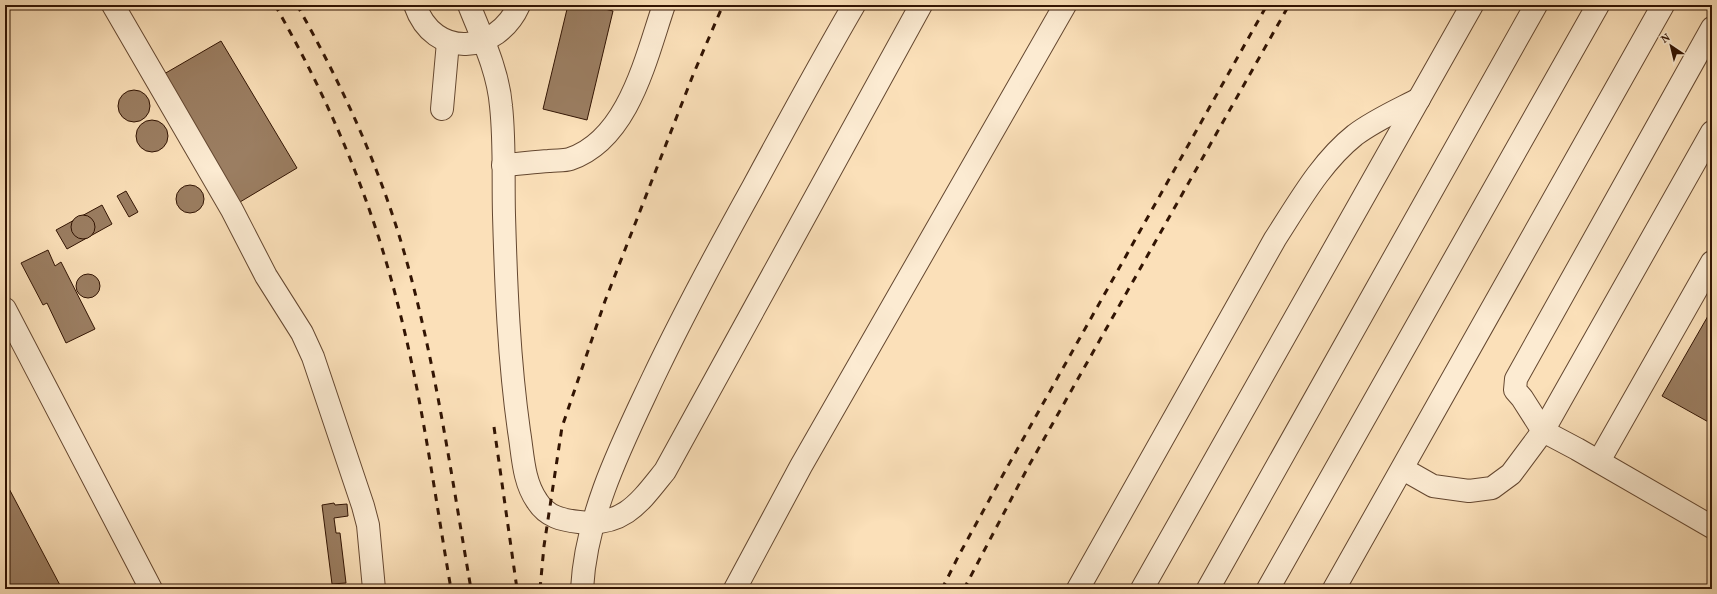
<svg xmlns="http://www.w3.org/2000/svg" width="1717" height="594" viewBox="0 0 1717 594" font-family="Vollkorn,serif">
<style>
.building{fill:#9b7e62;stroke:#321403}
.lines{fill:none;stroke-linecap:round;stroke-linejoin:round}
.minor-casing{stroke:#644730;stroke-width:24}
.minor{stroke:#fcebd2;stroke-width:22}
.rail{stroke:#321403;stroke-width:3;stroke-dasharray:7 7;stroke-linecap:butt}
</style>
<rect width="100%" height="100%" fill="#fbe0b9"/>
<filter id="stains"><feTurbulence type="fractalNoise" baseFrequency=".005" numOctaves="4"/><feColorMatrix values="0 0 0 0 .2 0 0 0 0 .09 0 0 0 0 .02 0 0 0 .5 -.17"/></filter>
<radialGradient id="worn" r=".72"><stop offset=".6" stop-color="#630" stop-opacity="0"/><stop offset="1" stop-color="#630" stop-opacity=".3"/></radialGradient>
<!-- building -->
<g class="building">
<path d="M568 5H589L613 11 587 120 543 109Z"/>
<path d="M221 41 297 168 240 202 164 74Z"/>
<circle cx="134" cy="106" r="16"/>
<circle cx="152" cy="136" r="16"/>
<circle cx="190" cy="199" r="14"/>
<path d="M126 191 138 212 129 217 117 196Z"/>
<path d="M102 205 112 224 67 249 56 230Z"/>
<circle cx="83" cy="227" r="12"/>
<path d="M48 250 55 266 61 262 95 329 66 343 47 303 43 305 21 263Z"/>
<circle cx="88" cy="286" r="12"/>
<path d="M1712 309V424L1662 396Z"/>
<path d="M5 481 62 589H5Z"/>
<path d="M334 503 335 505 347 504 348 516 334 518 336 533H340L346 583 332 584 322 505Z"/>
</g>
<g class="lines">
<!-- minor casing -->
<g class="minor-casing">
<g id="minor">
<path d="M113 5 232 210 266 276 302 333 313 357 363 506 368 525 374 589"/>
<path d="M415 5C434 60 497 54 519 5"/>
<path d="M469 5C482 38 498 70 501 106 505 142 503 179 504 215 506 287 509 360 519 431 523 455 523 481 537 501 547 517 562 520 579 522 624 527 640 502 665 471L921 5"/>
<path d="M1712 28 1516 379 1515 390 1522 398 1543 431 1577 449 1712 527"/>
<path d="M442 109 448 42"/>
<path d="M503 165C518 164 534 162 549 161 556 160 564 161 570 159 629 139 646 57 664 5"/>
<path d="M5 309 151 589"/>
<path d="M1599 461 1712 262"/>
<path d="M1403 469 1433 486 1469 491 1492 488 1511 474 1543 431 1712 132"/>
<path d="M582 589C586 514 622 444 653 378 684 313 718 250 753 187 786 126 819 65 854 5"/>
<path d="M735 589 801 466 1065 5"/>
<path d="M1078 589 1275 239C1299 202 1321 162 1355 135 1375 120 1398 110 1419 99"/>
<path d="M1142 589 1472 5"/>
<path d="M1208 589 1536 5"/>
<path d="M1268 589 1598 5"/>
<path d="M1334 589 1663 5"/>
</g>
</g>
<!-- minor -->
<use href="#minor" class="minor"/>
<!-- rail -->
<g class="rail">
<path d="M275 5C331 103 373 203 400 313 423 403 435 497 451 589"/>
<path d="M297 5C340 81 377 161 402 245 435 357 451 474 471 589"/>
<path d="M494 427 517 589"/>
<path d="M540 589 544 546 562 427 605 301 693 75 723 5"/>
<path d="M942 589 959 555 1004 473 1267 5"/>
<path d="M964 589 1027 469 1289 5"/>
</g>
</g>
<!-- margin -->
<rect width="1717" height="594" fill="none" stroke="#fbe0b9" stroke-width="20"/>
<rect x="6" y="6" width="1705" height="582" fill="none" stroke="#321403" stroke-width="2"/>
<rect x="10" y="10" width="1697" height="574" fill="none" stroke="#321403"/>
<!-- north arrow -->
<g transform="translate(1671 46) rotate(325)" stroke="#fcebd2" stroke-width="3" paint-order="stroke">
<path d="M0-3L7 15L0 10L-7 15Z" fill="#321403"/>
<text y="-6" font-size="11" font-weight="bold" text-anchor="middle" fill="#321403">N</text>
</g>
<rect width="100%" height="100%" filter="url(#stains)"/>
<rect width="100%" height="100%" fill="url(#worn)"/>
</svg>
